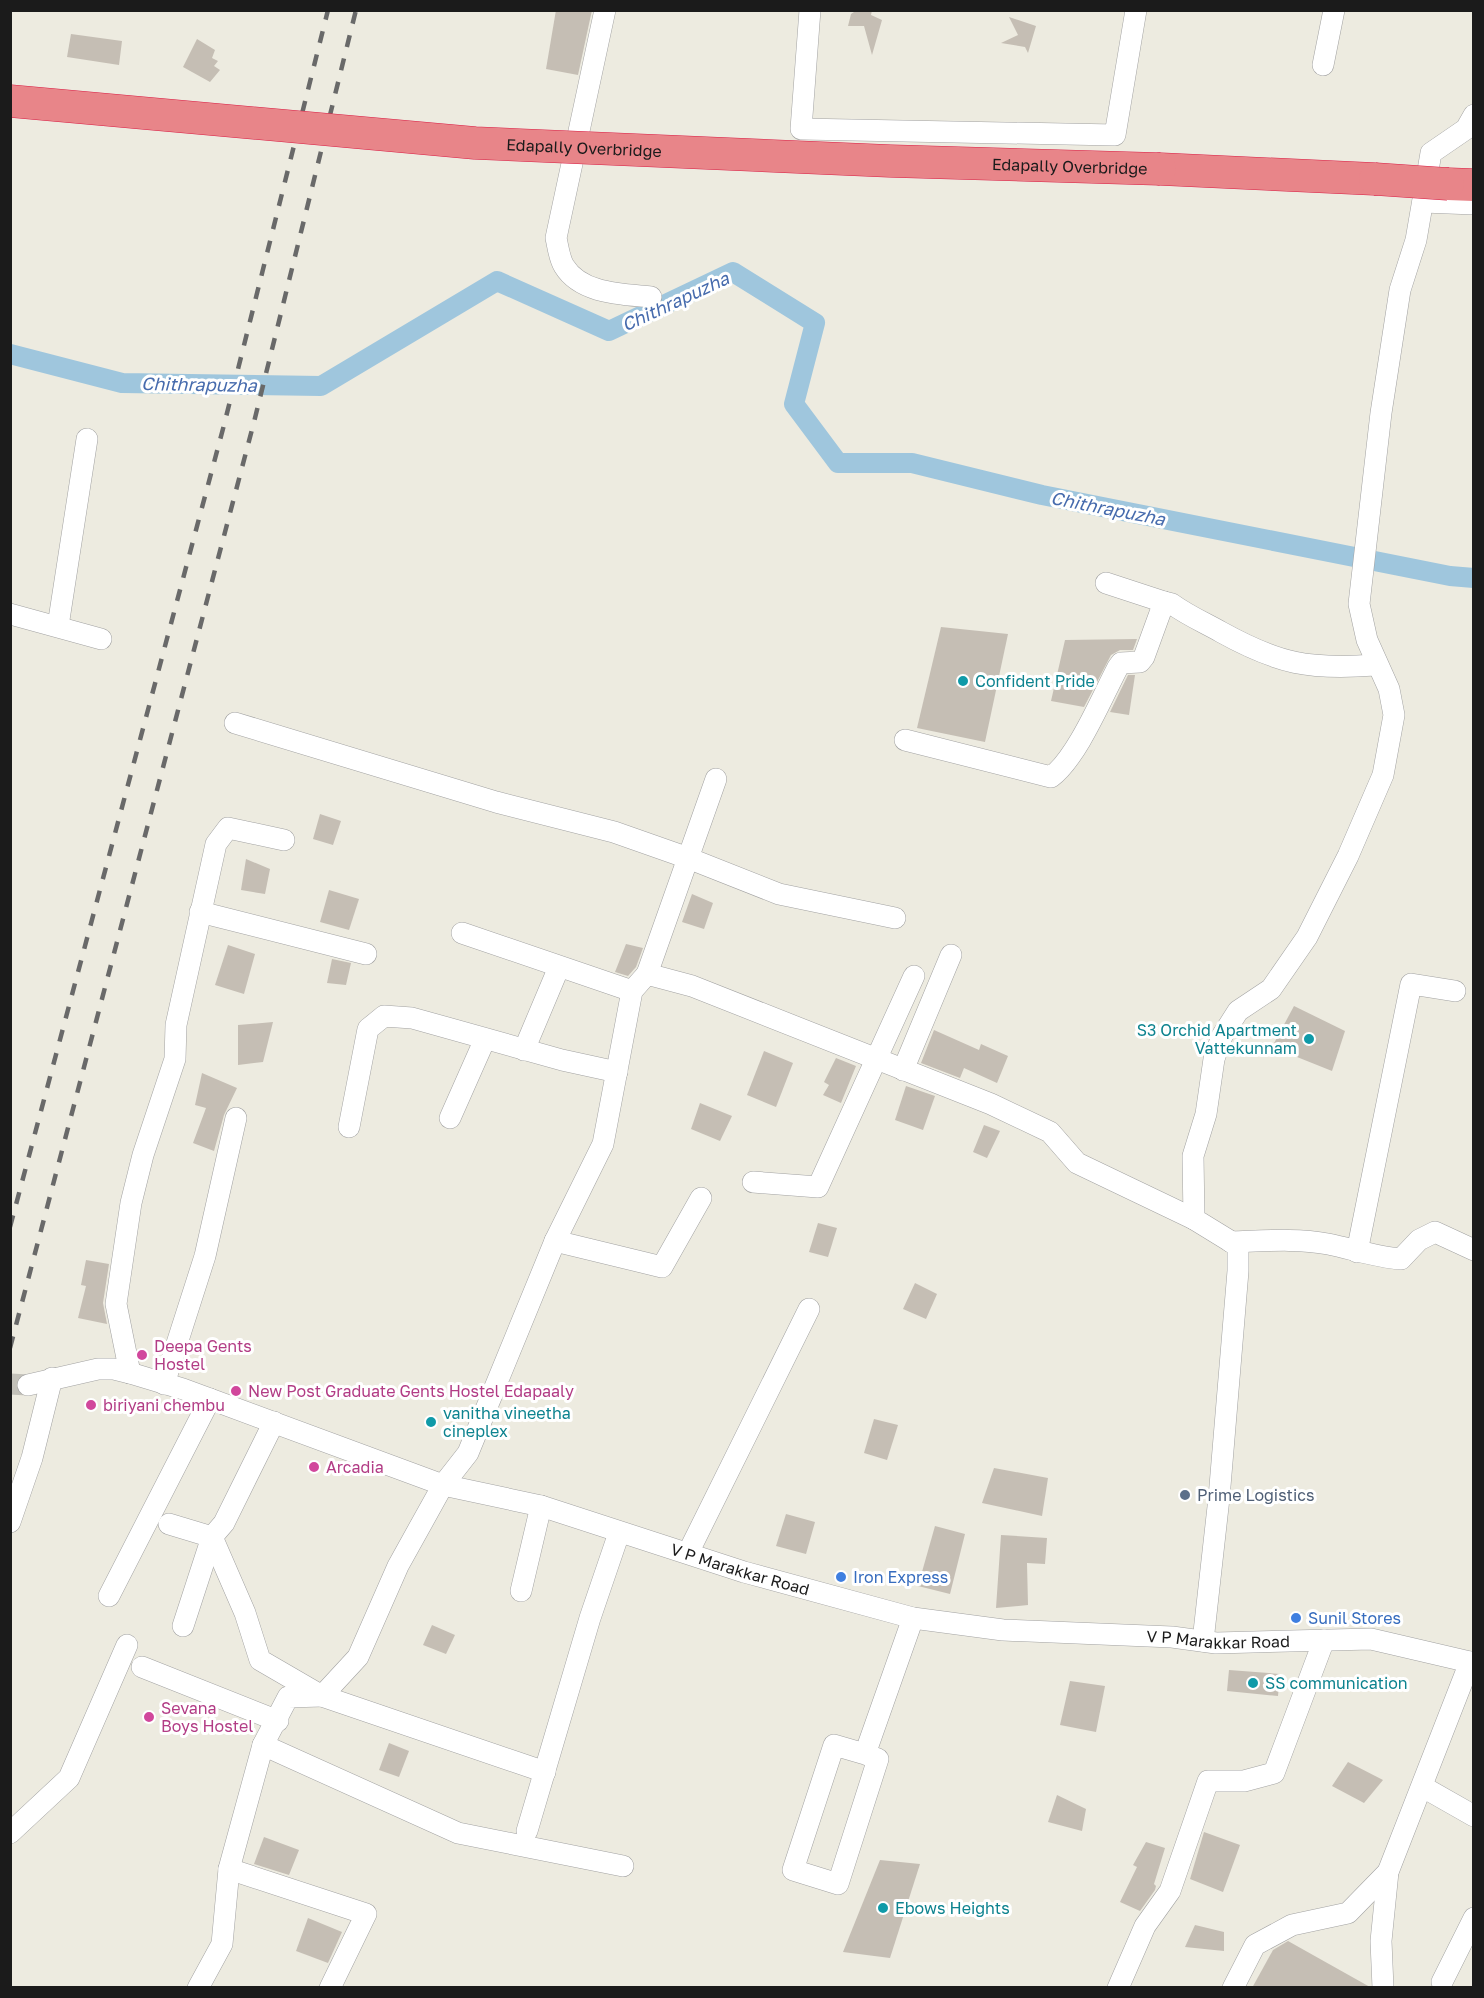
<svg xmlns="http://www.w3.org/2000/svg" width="1484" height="1998" viewBox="0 0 1484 1998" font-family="'Golos Text',sans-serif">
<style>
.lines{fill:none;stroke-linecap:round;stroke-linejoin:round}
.canal{stroke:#9fc6dd;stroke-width:20}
.building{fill:#c5beb4}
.minor-tunnel{stroke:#c3c1b9;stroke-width:21;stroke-dasharray:21 10;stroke-linecap:butt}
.minor-casing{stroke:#a2a2a2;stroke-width:22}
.highway-casing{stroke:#da1e45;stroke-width:33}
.minor{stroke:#fff;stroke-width:21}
.highway{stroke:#e88589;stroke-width:32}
.rail{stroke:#696969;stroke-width:4.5;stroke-dasharray:12 12;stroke-linecap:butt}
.highway-bridge-casing{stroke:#da1e45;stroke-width:33;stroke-linecap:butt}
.highway-bridge{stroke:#e88589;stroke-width:32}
.culture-dot{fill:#0f9aa8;stroke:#fff;stroke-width:2}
.hotel-dot{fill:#d1479c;stroke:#fff;stroke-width:2}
.service-dot{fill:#5c6f8a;stroke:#fff;stroke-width:2}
.shop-dot{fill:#3f7fe0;stroke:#fff;stroke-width:2}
.labels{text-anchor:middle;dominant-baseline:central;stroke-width:6;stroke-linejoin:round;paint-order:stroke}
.street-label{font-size:16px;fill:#1b1b1b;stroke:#fff}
.culture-label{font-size:16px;fill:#0d838f;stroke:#fff;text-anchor:start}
.hotel-label{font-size:16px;fill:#b23c85;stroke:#fff;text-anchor:start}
.service-label{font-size:16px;fill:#4e5e75;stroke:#fff;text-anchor:start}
.shop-label{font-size:16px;fill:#366cbe;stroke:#fff;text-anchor:start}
.water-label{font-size:18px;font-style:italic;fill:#466bad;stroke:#fff}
</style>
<rect width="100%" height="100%" fill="#edebe0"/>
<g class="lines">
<!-- canal -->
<path class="canal" d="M10 354 122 383 321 386 497 281 609 331 733 272 815 323 794 404 838 463H912L1042 495 1450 576 1474 578"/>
</g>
<!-- building -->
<g class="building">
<path d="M556 10H592L578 75 546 69Z"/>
<path d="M857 10H872L871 15 882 20 872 55 864 26H848L851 14Z"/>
<path d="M1009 17 1036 26 1028 53 1025 47 1001 43 1018 35Z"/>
<path d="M71 34 122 41 119 65 67 57Z"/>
<path d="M197 39 215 50 212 58 218 61 214 66 220 70 210 82 183 67Z"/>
<path d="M941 627 1008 634 985 742 917 728Z"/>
<path d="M1137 639 1133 650H1120L1111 655 1084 707 1051 701 1065 640Z"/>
<path d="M1128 675H1135L1129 715 1110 712Z"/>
<path d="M320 814 341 821 333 845 313 839Z"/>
<path d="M246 859 270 869 265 894 241 890Z"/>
<path d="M329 890 359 899 349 930 320 922Z"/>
<path d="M692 894 713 903 704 929 682 922Z"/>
<path d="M626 944 643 948 636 967 628 976 615 972Z"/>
<path d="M228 945 255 954 244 994 215 985Z"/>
<path d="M332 959 351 963 346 985 327 983Z"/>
<path d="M1294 1006 1345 1031 1332 1071 1272 1047Z"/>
<path d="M273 1022 263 1062 238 1065V1025Z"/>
<path d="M934 1030 979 1050 981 1044 1008 1056 997 1083 964 1068 960 1078 921 1063Z"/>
<path d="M764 1051 793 1063 776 1107 747 1095Z"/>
<path d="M836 1058 856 1066 841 1103 823 1095 829 1085 824 1082Z"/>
<path d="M202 1073 237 1088 224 1115 214 1151 193 1143 206 1108 195 1105Z"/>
<path d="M906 1086 935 1096 923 1130 895 1120Z"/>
<path d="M700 1103 732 1116 720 1141 691 1129Z"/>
<path d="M984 1125 1000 1131 987 1158 973 1152Z"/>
<path d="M818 1223 837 1228 828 1257 809 1252Z"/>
<path d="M86 1260 109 1264 103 1303 107 1324 78 1318 86 1286 81 1285Z"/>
<path d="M915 1283 937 1294 926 1319 903 1309Z"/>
<path d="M874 1419 898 1425 887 1460 864 1453Z"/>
<path d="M994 1468 1048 1478 1042 1516 982 1503Z"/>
<path d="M786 1514 815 1522 806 1554 776 1546Z"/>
<path d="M935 1526 965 1534 950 1594 918 1586Z"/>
<path d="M1001 1535 1047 1538 1045 1564 1027 1563 1028 1605 996 1608Z"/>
<path d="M432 1625 455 1635 446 1654 423 1645Z"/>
<path d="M1229 1670 1280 1674 1278 1696 1227 1691Z"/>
<path d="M1070 1681 1105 1686 1096 1732 1060 1725Z"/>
<path d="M389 1743 409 1751 399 1777 379 1770Z"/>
<path d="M1348 1762 1383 1780 1364 1803 1332 1786Z"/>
<path d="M1057 1795 1086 1809 1082 1831 1048 1822Z"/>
<path d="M1204 1832 1240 1845 1223 1892 1190 1879Z"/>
<path d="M264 1837 299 1850 289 1875 254 1864Z"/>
<path d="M1146 1842 1165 1848 1154 1884 1156 1886 1155 1890 1140 1911 1120 1902 1137 1867 1133 1865Z"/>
<path d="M880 1860 920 1864 890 1958 843 1952Z"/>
<path d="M308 1918 342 1932 328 1963 296 1951Z"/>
<path d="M1195 1925 1224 1932V1951L1185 1947Z"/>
<path d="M1288 1941 1370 1987V1988H1252L1273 1950Z"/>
</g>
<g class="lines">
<!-- minor-tunnel -->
<path class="minor-tunnel" d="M10 1384 28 1385"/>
<!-- minor casing -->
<g class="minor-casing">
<g id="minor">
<path d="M605 10 556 238C558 246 559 258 564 266 581 294 622 294 651 297"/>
<path d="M810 10 801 129 1115 135 1136 10"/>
<path d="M1323 65 1334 10"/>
<path d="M1423 202 1474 204"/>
<path d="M1106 583 1164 602"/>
<path d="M10 614 101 639"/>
<path d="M58 626 87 439"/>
<path d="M235 723 496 802 614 832 688 858 779 894 895 918"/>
<path d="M905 740 1051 777C1077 758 1102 697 1118 667L1121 663 1140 662 1144 657 1164 602 1172 604C1187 615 1205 623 1221 632 1279 664 1309 670 1375 665"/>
<path d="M200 912 366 954"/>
<path d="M462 933 632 991"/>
<path d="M647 974 716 779"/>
<path d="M524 1050 559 967"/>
<path d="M903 1070 951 955"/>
<path d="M450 1118 485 1039"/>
<path d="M349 1127 368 1029 384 1016 412 1018 562 1060 617 1072"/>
<path d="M753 1182 818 1187 914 976"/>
<path d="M555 1241 662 1267 701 1198"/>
<path d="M1231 1242C1264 1241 1296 1238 1328 1244 1353 1249 1375 1257 1401 1259L1419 1240 1435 1232 1474 1250"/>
<path d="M1357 1252 1411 984 1455 991"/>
<path d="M130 1373 116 1304 131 1203 143 1155 175 1059 176 1025 216 844 228 828 284 840"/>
<path d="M164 1384 205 1256 236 1118"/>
<path id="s1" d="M28 1385 98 1369H114L130 1373 183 1389 443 1485 541 1506 744 1572 913 1618 1003 1630 1172 1637 1216 1643 1371 1639 1474 1663"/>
<path d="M10 1522 32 1458 52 1378"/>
<path d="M169 1524 212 1537 224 1523 274 1422"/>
<path d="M212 1537 245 1613 260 1660 322 1696 545 1772"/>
<path d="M688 1553 809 1309"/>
<path d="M521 1591 541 1506"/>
<path d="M109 1596 210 1399"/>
<path d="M183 1626 212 1537"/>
<path d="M1203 1641 1219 1498 1238 1271V1246L1194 1219 1193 1156 1206 1114 1214 1059 1222 1036 1238 1011 1271 989 1307 937 1348 856 1383 775 1394 715 1389 689 1367 640 1359 604 1381 413 1400 290 1416 240 1431 153 1466 129 1474 115"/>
<path d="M142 1667 278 1721"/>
<path d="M263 1745 458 1833 623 1866"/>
<path d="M865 1754 878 1759 838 1884 793 1870 834 1745 865 1754 913 1618"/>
<path d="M1423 1787 1474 1816"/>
<path d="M527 1831 590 1618 619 1533"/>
<path d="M10 1833 69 1778 127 1645"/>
<path d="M229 1869 366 1914 330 1988"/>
<path d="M1442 1982 1474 1918"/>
<path d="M198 1988 222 1944 229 1869 263 1745 288 1697 322 1696 358 1657 398 1566 443 1485 468 1453 555 1241 603 1144 632 991 647 974 692 986 991 1104 1050 1132 1077 1163 1194 1219"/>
<path d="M1118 1988 1145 1926 1170 1891 1208 1781H1244L1274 1773 1324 1640"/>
<path d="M1233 1988 1255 1945 1292 1925 1348 1913 1388 1872"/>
<path d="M1383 1988 1381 1941 1388 1872 1470 1662"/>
</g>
</g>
<!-- highway casing -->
<g class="highway-casing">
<g id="highway">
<path d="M1160 169 1375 179"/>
<path d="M1448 184 1474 185"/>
</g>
</g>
<!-- minor -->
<use href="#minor" class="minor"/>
<!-- highway -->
<use href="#highway" class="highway"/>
<!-- rail -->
<g class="rail">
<path d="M10 1227 224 425 328 10"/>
<path d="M10 1348 254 422 356 10"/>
</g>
<!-- highway-bridge casing -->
<g class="highway-bridge-casing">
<g id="highway-bridge">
<path id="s2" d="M10 101 475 143 890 161 1160 169"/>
<path d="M1375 179 1448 184"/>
</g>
</g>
<!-- highway-bridge -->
<use href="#highway-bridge" class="highway-bridge"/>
</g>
<!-- markers -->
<g class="culture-dot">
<circle cx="963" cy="681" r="6"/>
<circle cx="1309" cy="1039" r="6"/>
<circle cx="431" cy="1422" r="6"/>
<circle cx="1253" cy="1683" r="6"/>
<circle cx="883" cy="1908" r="6"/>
</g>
<g class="hotel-dot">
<circle cx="142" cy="1355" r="6"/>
<circle cx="236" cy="1391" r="6"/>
<circle cx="91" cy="1405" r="6"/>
<circle cx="314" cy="1467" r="6"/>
<circle cx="149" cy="1717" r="6"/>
</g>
<circle class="service-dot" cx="1185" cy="1495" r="6"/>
<g class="shop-dot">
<circle cx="841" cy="1577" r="6"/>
<circle cx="1296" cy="1618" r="6"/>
</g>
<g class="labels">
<!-- street labels -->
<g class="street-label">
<text stroke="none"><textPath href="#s2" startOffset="576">Edapally Overbridge</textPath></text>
<text stroke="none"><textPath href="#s2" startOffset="1062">Edapally Overbridge</textPath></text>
<text stroke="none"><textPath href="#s1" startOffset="746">V P Marakkar Road</textPath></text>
<text stroke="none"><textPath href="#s1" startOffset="1232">V P Marakkar Road</textPath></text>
</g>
<!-- culture labels -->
<g class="culture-label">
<text x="975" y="681">Confident Pride</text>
<text x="1297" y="1030" text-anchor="end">S3 Orchid Apartment<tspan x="1297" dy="18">Vattekunnam</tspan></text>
<text x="443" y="1413">vanitha vineetha<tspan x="443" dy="18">cineplex</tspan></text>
<text x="1265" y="1683">SS communication</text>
<text x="895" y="1908">Ebows Heights</text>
</g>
<!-- hotel labels -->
<g class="hotel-label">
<text x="154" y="1346">Deepa Gents<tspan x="154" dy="18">Hostel</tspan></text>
<text x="248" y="1391">New Post Graduate Gents Hostel Edapaaly</text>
<text x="103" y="1405">biriyani chembu</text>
<text x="326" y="1467">Arcadia</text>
<text x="161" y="1708">Sevana<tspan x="161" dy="18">Boys Hostel</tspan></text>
</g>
<!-- service labels -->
<g class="service-label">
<text x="1197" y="1495">Prime Logistics</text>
</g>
<!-- shop labels -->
<g class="shop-label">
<text x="853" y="1577">Iron Express</text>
<text x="1308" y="1618">Sunil Stores</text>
</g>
<!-- water labels -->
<g class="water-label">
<text transform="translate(675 301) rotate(-25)">Chithrapuzha</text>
<text transform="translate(199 384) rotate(1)">Chithrapuzha</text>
<text transform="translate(1108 508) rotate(11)">Chithrapuzha</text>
</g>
</g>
<!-- border -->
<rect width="1484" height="1998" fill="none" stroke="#1b1b1b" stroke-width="24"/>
</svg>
